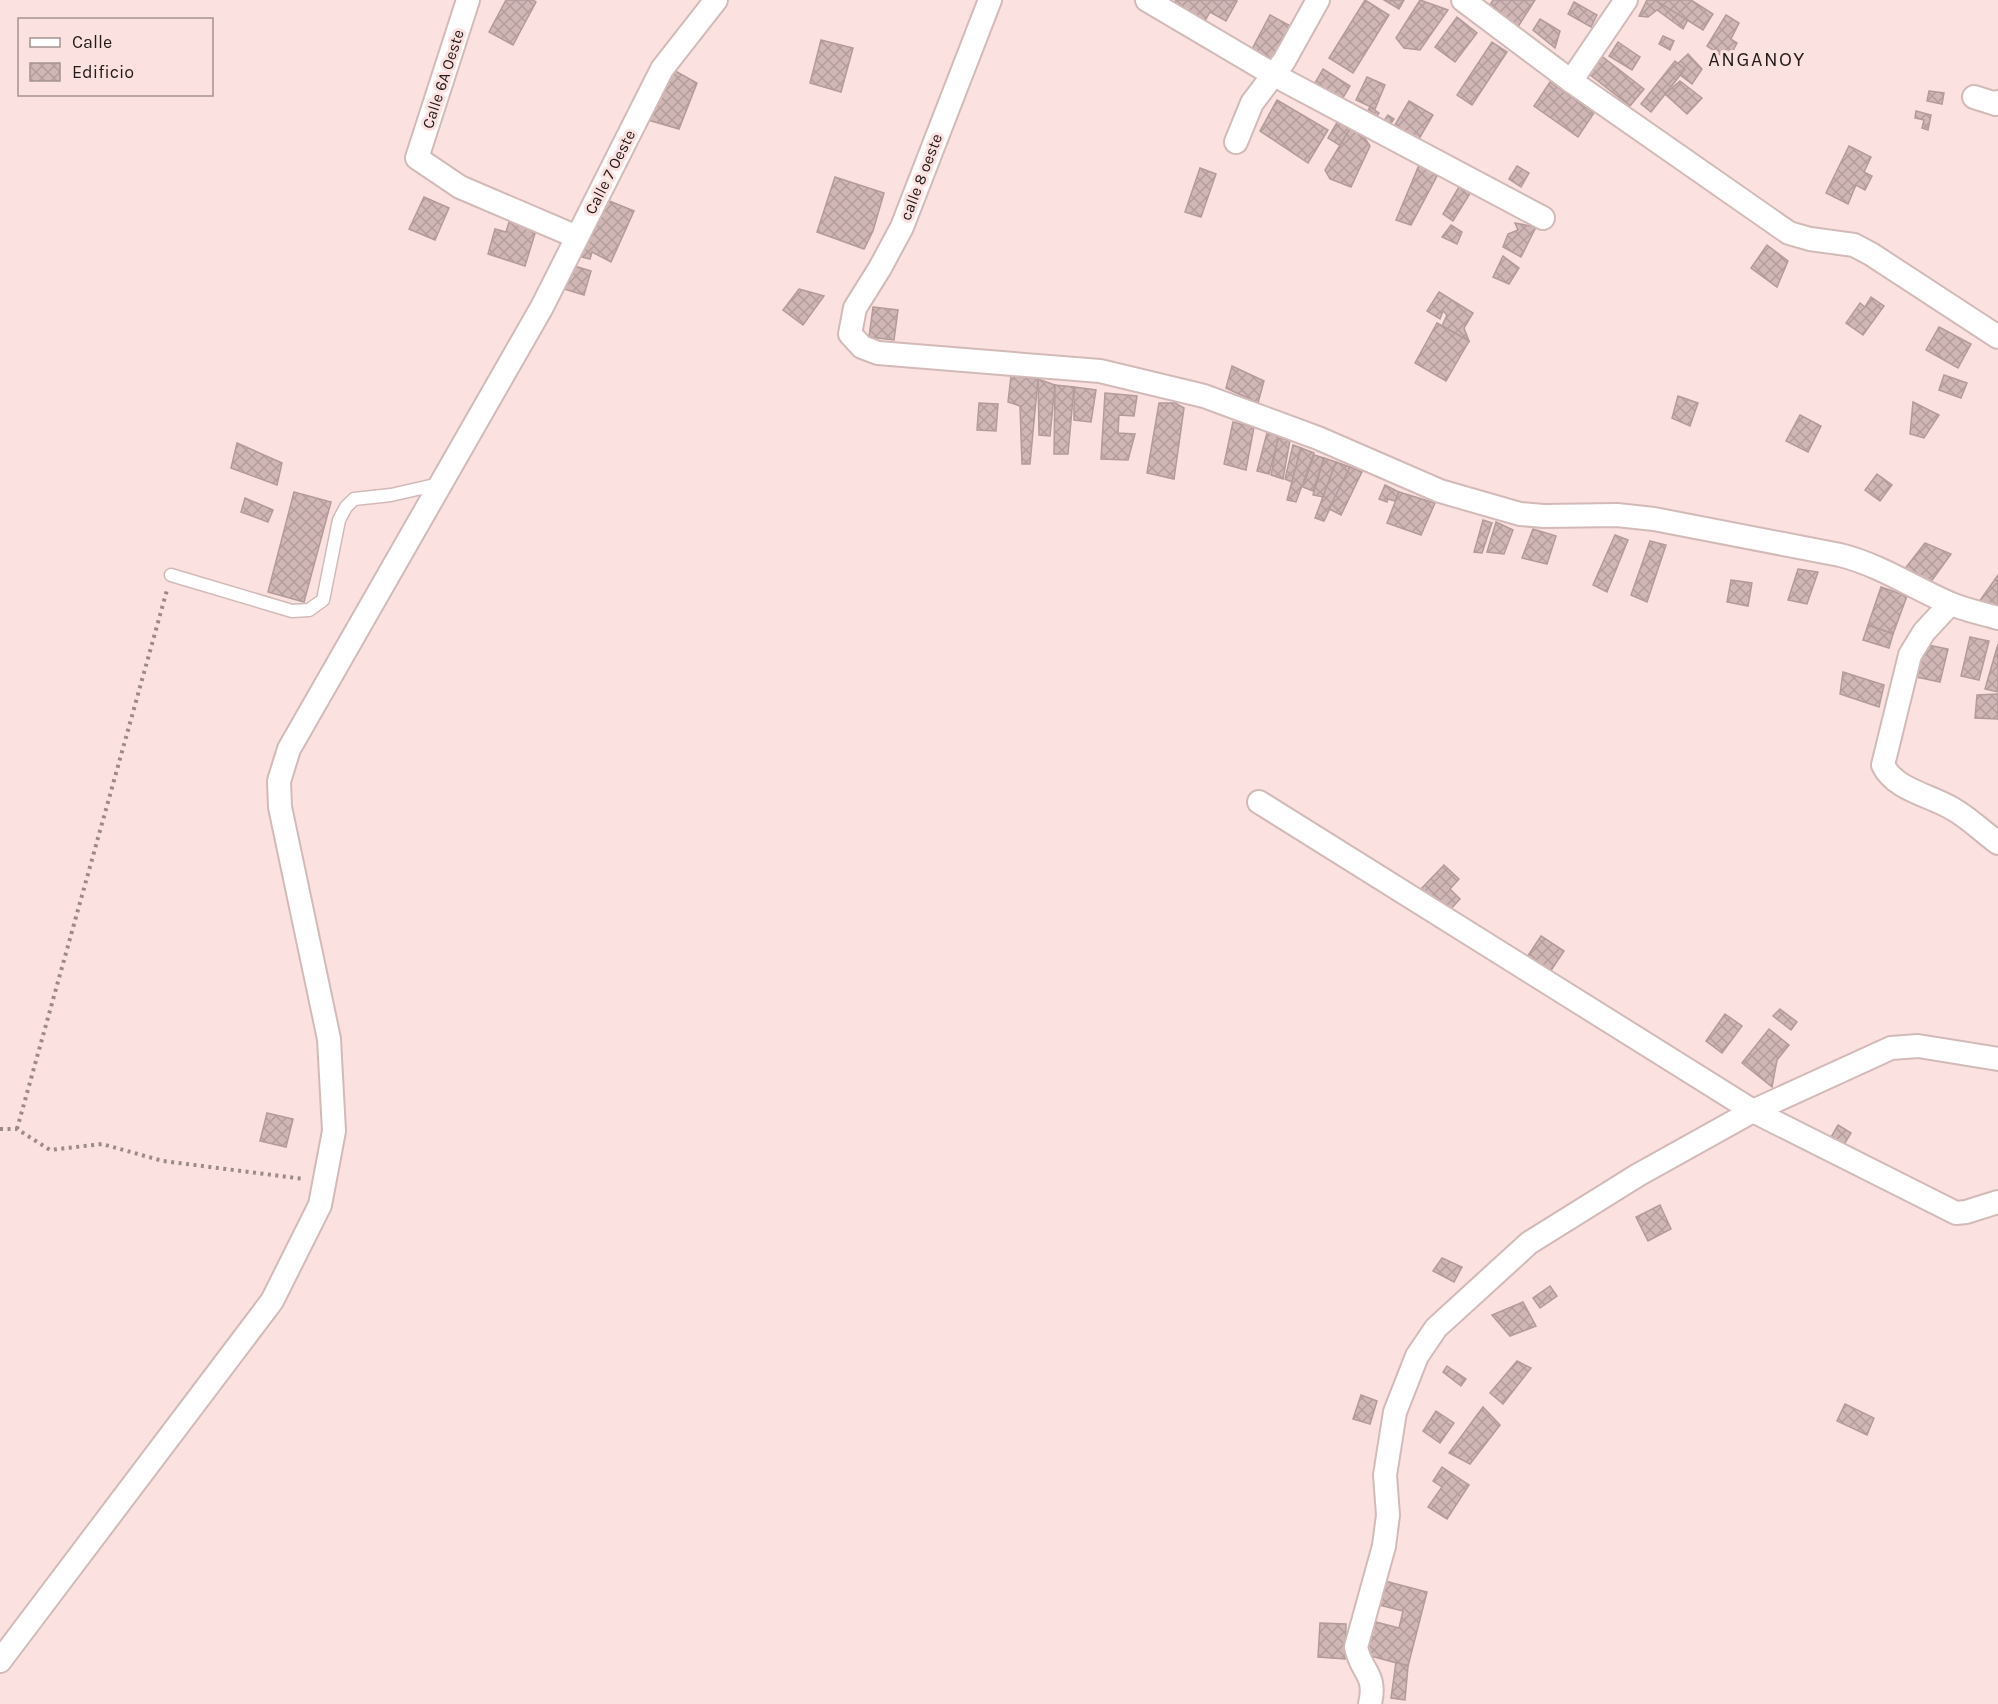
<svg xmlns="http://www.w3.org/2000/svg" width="1998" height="1704" viewBox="0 0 1998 1704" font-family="Karla,sans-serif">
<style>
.building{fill:url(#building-cross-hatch);stroke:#b39b9a;stroke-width:1.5}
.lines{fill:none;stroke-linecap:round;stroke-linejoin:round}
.lane-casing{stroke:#d2bab8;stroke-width:15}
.street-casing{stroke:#d2bab8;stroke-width:26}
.path{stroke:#9c8a89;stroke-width:4;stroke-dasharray:3 4.5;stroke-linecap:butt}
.lane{stroke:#fff;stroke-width:12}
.street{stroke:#fff;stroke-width:22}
.labels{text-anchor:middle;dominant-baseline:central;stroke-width:6;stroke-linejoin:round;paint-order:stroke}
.street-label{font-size:16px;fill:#231a1a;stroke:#fbe2e0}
.quarter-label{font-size:20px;letter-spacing:1.5px;fill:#231a1a;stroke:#fbe2e0}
</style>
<defs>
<pattern id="building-cross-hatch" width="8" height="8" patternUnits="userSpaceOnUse" patternTransform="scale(1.5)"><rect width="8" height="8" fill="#d0b7b6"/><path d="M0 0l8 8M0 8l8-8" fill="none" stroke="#b29d9c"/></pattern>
</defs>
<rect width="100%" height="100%" fill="#fbe2e0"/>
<!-- building -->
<g class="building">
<path d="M506 0H533L536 2 513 45 489 32Z"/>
<path d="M1176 0H1235L1237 1 1226 21 1210 12 1202 26 1171 9Z"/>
<path d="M1365 0 1389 15 1353 73 1329 58Z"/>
<path d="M1384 0H1404L1399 9Z"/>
<path d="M1420 0 1448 10 1420 50 1404 48 1396 38Z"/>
<path d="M1493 0H1535L1516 30 1486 11Z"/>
<path d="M1647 0H1658L1691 14 1683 29 1657 10 1648 17 1639 16Z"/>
<path d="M1655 0H1691L1713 14 1703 30Z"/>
<path d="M1574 2 1597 15 1591 27 1568 14Z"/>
<path d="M1270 15 1296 29 1277 65 1251 51Z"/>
<path d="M1726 15 1739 23 1731 39 1737 43 1728 60 1707 46Z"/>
<path d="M1457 17 1477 33 1455 62 1435 47Z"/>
<path d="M1540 19 1560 31 1555 48 1533 30Z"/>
<path d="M1663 36 1674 41 1670 50 1659 44Z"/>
<path d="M821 40 853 48 841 92 810 83Z"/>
<path d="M1492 42 1507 52 1472 105 1457 95Z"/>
<path d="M1618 42 1640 57 1632 70 1609 56Z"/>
<path d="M1599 54 1644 89 1630 106 1585 71Z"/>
<path d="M1688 54 1702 69 1692 84 1672 69Z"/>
<path d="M1675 61 1685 69 1651 112 1641 104Z"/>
<path d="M668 67 697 83 679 129 641 118Z"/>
<path d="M1323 69 1350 86 1338 106 1311 90Z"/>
<path d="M1367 77 1385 85 1375 109 1356 100Z"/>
<path d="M1680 81 1702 98 1687 114 1665 94Z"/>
<path d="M1550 82 1594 113 1578 137 1534 106Z"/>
<path d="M1929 91 1944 93 1942 104 1927 101Z"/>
<path d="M1277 100 1328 130 1308 163 1260 131Z"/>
<path d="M1409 101 1433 115 1413 149 1389 135Z"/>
<path d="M1370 107 1379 113 1371 126 1362 120Z"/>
<path d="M1916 111 1931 115 1928 130 1922 128 1924 120 1915 118Z"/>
<path d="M1388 115 1394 119 1389 126 1383 122Z"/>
<path d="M1339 119 1355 129 1344 148 1328 138Z"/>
<path d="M1354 122 1370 146 1351 187 1330 179 1325 170Z"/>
<path d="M1849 146 1871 157 1864 172 1872 176 1865 190 1856 185 1848 204 1826 193Z"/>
<path d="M1422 158 1437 176 1411 225 1396 220Z"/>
<path d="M1517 166 1529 173 1521 187 1509 179Z"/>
<path d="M1200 168 1216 174 1201 217 1185 212Z"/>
<path d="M835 177 884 193 873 231 864 249 817 232Z"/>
<path d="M1463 180 1474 187 1453 221 1443 214Z"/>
<path d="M424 197 449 208 435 240 409 229Z"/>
<path d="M602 198 634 211 611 262 592 252 590 259 578 256Z"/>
<path d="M510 219 537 227 525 266 488 254 495 229 506 232Z"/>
<path d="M1515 223 1536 227 1521 257 1503 247 1508 234 1518 230Z"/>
<path d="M1451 225 1462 232 1457 244 1442 237Z"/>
<path d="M1767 245 1788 261 1777 287 1751 268Z"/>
<path d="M1503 256 1519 268 1509 284 1493 277Z"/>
<path d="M568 264 591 271 584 295 561 288Z"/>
<path d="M799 289 824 296 803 325 783 310Z"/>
<path d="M1439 292 1473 313 1464 328 1469 341 1442 326 1447 315 1443 311 1440 319 1427 311Z"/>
<path d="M1871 297 1884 306 1863 335 1846 323 1860 303 1865 307Z"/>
<path d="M873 307 898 310 894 340 869 337Z"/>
<path d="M1437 323 1469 341 1446 381 1415 363Z"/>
<path d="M1939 327 1971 344 1958 368 1926 350Z"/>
<path d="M1232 366 1264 381 1258 403 1226 388Z"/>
<path d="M1944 375 1967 383 1961 398 1939 390Z"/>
<path d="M1011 376 1038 379 1030 464H1022L1020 406 1008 402Z"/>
<path d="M1038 379 1055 385 1050 436 1039 435Z"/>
<path d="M1055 385 1074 387 1068 454H1054Z"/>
<path d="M1074 387 1096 390 1091 422 1074 420Z"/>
<path d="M1105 393 1137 396 1134 416 1119 415 1118 433 1135 434 1128 460 1101 459Z"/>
<path d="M1678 396 1698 403 1690 426 1672 418Z"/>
<path d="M1913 402 1939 415 1924 438 1910 434Z"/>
<path d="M979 403 998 404 996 431 977 430Z"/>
<path d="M1159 403H1175L1184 408 1174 479 1147 473Z"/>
<path d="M1800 415 1821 426 1808 452 1786 441Z"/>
<path d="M1233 422 1254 427 1246 470 1224 464Z"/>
<path d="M1267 433 1279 436 1269 474 1257 471Z"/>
<path d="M1278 438 1290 440 1283 479 1271 475Z"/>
<path d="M237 443 282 463 277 485 231 468Z"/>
<path d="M1293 445 1301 448 1292 482 1285 479Z"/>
<path d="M1301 448 1314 453 1296 502 1287 500Z"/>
<path d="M1314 455 1324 458 1313 491 1303 487Z"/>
<path d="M1324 458 1336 462 1323 497 1313 495Z"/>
<path d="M1336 462 1350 467 1324 521 1315 518Z"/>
<path d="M1350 467 1362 472 1341 515 1329 509Z"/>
<path d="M1877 474 1892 485 1880 501 1865 490Z"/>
<path d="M1385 485 1399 492 1395 501 1388 499 1387 502 1379 499Z"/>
<path d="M294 492 331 502 304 602 268 592Z"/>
<path d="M1399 492 1435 503 1421 535 1387 523Z"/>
<path d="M245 498 273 510 268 522 241 512Z"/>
<path d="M1483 520 1492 523 1482 553 1474 552Z"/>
<path d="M1496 522 1513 530 1504 554 1487 552Z"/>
<path d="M1533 529 1556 536 1547 564 1522 558Z"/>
<path d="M1615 535 1628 540 1607 592 1593 585Z"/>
<path d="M1650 541 1666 545 1647 602 1631 595Z"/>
<path d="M1925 543 1951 554 1930 583 1904 570Z"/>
<path d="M1798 569 1818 572 1807 604 1788 600Z"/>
<path d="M1998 575V611L1976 606Z"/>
<path d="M1731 580 1752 583 1748 606 1727 602Z"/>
<path d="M1881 587 1907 596 1893 634 1868 625Z"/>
<path d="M1868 625 1893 634 1889 648 1863 640Z"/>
<path d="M1970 637 1989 641 1979 680 1961 676Z"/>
<path d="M1923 644 1948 649 1940 682 1916 677Z"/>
<path d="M1998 644V692L1985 689Z"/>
<path d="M1843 672 1884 685 1879 707 1840 694Z"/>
<path d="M1998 694V719L1975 718 1977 695Z"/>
<path d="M1444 865 1459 879 1450 889 1460 899 1447 913 1421 889Z"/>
<path d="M1541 936 1564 951 1550 972 1527 957Z"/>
<path d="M1780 1009 1797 1022 1791 1030 1773 1016Z"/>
<path d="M1725 1014 1742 1026 1722 1053 1706 1041Z"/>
<path d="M1769 1029 1789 1045 1777 1060 1772 1087 1742 1063Z"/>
<path d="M267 1113 293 1119 286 1147 260 1141Z"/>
<path d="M1838 1125 1851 1133 1840 1151 1827 1144Z"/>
<path d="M1660 1205 1671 1229 1648 1241 1636 1217Z"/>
<path d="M1442 1258 1462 1267 1454 1282 1433 1271Z"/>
<path d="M1550 1286 1557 1296 1540 1308 1533 1298Z"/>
<path d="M1523 1302 1536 1326 1510 1336 1492 1315Z"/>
<path d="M1517 1361 1531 1368 1503 1404 1490 1393Z"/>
<path d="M1447 1366 1466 1379 1461 1386 1443 1372Z"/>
<path d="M1361 1395 1377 1401 1370 1424 1353 1419Z"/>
<path d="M1845 1404 1874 1418 1867 1435 1837 1421Z"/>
<path d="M1483 1407 1500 1425 1470 1464 1449 1453Z"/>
<path d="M1436 1411 1454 1423 1440 1443 1423 1431Z"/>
<path d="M1442 1467 1469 1485 1447 1519 1428 1507 1442 1487 1433 1481Z"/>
<path d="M1385 1581 1427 1592 1408 1666 1363 1654 1372 1621 1399 1628 1403 1611 1379 1605Z"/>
<path d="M1320 1623 1346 1624 1345 1659 1318 1657Z"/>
<path d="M1396 1662 1408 1666 1405 1700 1391 1698Z"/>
</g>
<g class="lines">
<!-- lane casing -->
<g class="lane-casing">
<path id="lane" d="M171 575 292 611 309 610 323 600 339 520 346 507 354 499 391 495 439 484"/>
</g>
<!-- street casing -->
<g class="street-casing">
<g id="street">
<path d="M468 0 417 158 460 187 577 237"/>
<path d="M990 0 902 227 880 268 855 308 850 334 862 347 878 353 1100 371 1204 396 1318 438 1440 491 1520 514 1544 516 1617 515 1654 519 1840 555C1880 565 1912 587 1949 603 1964 610 1982 613 1998 618"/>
<path d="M1147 0 1274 75 1543 218"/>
<path d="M1463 0 1571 81 1789 233 1810 239 1854 245 1871 254 1998 337"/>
<path d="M1571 81 1626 0"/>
<path d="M1974 97 1996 104 1998 102"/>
<path d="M1236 142 1252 103 1284 61 1318 0"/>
<path d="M1950 604 1924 632 1910 655 1883 765C1895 790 1930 795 1953 809 1969 818 1983 832 1998 843"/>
<path d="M1259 802 1753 1111 1956 1213 1966 1212 1998 1202"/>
<path d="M0 1661 272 1301 320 1205 334 1131 329 1039 280 807 279 781 289 749 542 307 662 69 716 0"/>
<path d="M1370 1704C1377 1673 1361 1673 1356 1647L1384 1546 1388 1515 1385 1475 1395 1412 1417 1356 1436 1328 1529 1243 1638 1175 1753 1111 1891 1048 1918 1046 1998 1059"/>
</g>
</g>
<!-- path -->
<g class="path">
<path d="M0 1129H17L50 1150 102 1144 163 1161 304 1179"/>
<path d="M17 1129 167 590"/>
</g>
<!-- lane -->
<use href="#lane" class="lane"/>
<!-- street -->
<use href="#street" class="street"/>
</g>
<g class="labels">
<!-- street labels -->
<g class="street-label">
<text transform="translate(443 79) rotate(-72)">Calle 6A Oeste</text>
<text transform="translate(610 172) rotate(-63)">Calle 7 Oeste</text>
<text transform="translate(921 177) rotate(-69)">calle 8 oeste</text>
</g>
<!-- quarter labels -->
<g class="quarter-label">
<text x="1757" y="59">ANGANOY</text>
</g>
</g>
<!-- legend -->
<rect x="18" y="18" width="195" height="78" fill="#fbe2e0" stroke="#a59291" stroke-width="1.5"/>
<rect x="30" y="38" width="30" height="9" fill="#ffffff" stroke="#a59291" stroke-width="1.5"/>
<text x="72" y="48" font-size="18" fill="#231a1a">Calle</text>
<rect x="30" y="63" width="30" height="18" fill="url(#building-cross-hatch)" stroke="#a59291" stroke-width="1.5"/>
<text x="72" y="78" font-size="18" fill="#231a1a">Edificio</text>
</svg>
